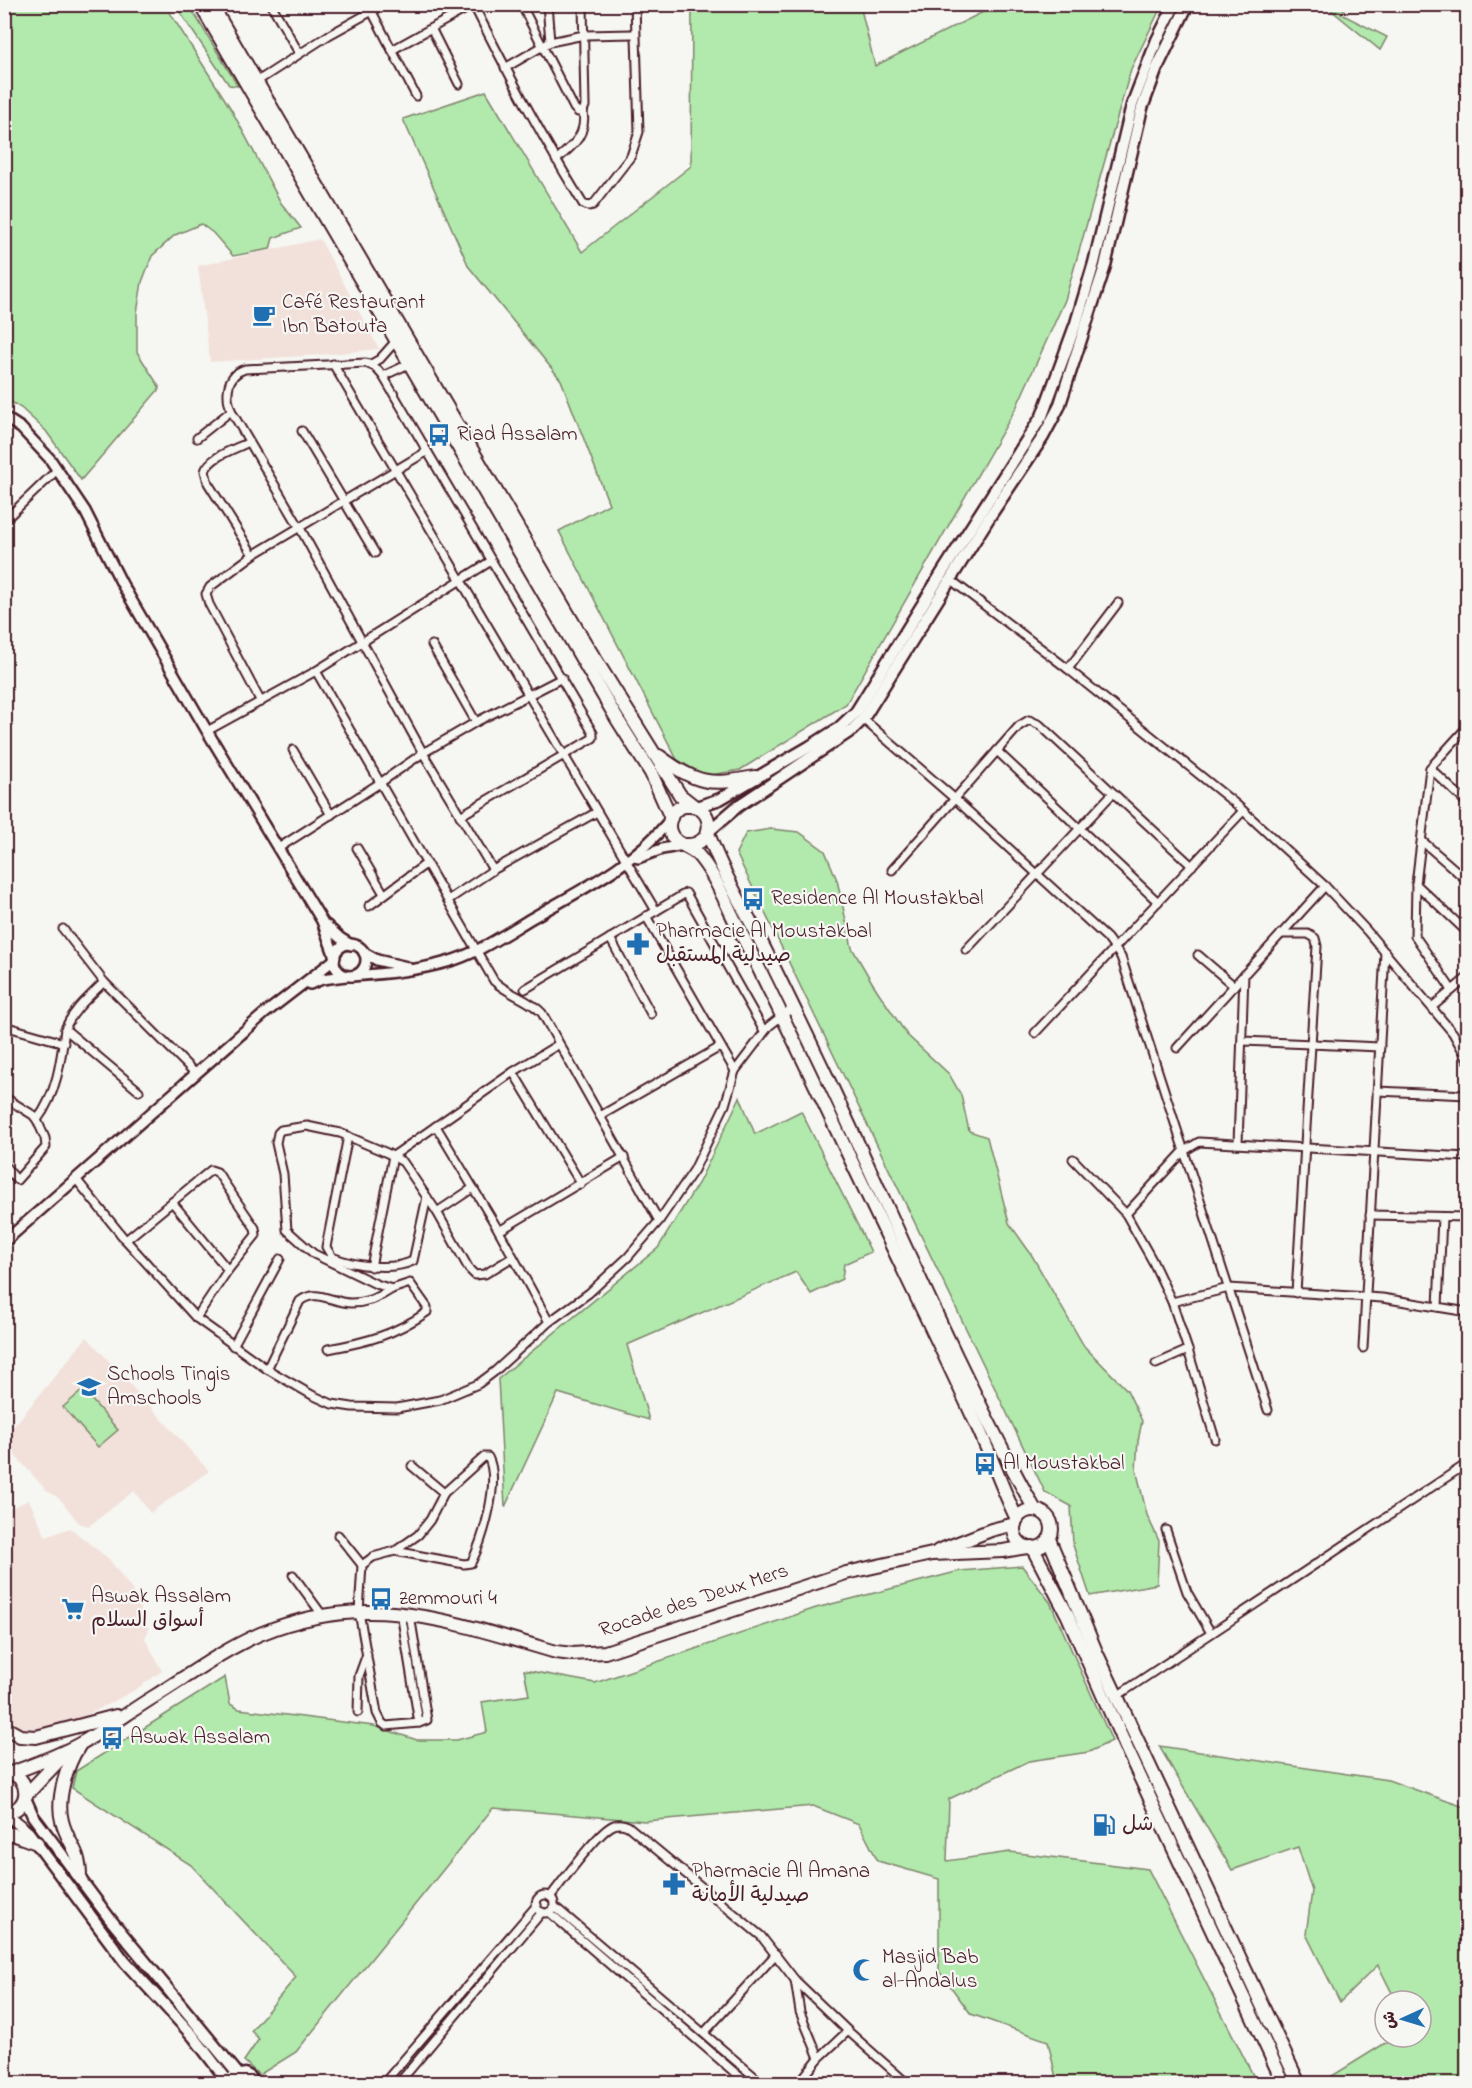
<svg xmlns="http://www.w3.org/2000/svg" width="1472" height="2088" viewBox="0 0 1472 2088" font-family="'Indie Flower','Playpen Sans Arabic',sans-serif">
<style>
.built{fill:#f2e1da}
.green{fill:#b2e9ac;stroke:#7e846c;stroke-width:1.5}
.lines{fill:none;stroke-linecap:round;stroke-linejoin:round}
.street-casing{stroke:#4a1f2b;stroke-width:11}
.secondary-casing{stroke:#4a1f2b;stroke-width:14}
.primary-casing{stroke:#4a1f2b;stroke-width:15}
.highway-casing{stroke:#4a1f2b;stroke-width:16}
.street{stroke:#f6f6f2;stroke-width:7}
.secondary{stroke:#f6f6f2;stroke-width:9}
.primary{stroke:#f6f6f2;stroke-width:10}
.highway{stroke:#f6f6f2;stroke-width:12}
.labels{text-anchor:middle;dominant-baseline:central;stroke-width:4.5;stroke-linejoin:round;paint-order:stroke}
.poi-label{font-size:21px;fill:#4a1f2b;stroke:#f6f6f2;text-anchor:start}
.street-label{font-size:21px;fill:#4a1f2b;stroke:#f6f6f2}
</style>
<rect width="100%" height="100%" fill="#f6f6f2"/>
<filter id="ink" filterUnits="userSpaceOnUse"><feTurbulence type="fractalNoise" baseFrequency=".0167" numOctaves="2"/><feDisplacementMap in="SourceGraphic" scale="12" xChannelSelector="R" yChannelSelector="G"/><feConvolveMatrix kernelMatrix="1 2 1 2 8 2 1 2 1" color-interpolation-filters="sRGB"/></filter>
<g filter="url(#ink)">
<!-- built -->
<g class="built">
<path d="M320 239 379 349 319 355 210 362 198 266Z"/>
<path d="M87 1337 209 1471 150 1513 134 1491 89 1526 79 1523 60 1499 46 1490 5 1444V1437Z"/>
<path d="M29 1500 46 1537 70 1528 109 1559 132 1590 149 1629 145 1638 162 1671 135 1690 78 1720 35 1734 15 1729 5 1717 4 1511Z"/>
</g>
<!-- green -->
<g class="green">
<path d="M5 4 165 5 231 109 281 203 301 228 273 238 270 249 233 256 213 233 201 224 175 235 152 256 142 282 137 313V352L160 388 81 480 46 431 21 408 5 398Z"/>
<path d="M175 5H189L238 86 229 85Z"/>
<path d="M692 5H860L875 66 997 5H1162L1131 69 1065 300 1016 408 846 704 740 770 687 779 559 531 609 504 561 380 469 267 403 119 486 91 582 252 691 166Z"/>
<path d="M1325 5H1346L1341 14 1387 37 1380 50Z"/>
<path d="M771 829 799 832 825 851 837 880 852 948 873 984 907 1035 949 1074 961 1095 969 1131 987 1137 1009 1223 1031 1254 1084 1346 1127 1390 1142 1421 1138 1441 1136 1469 1147 1515 1159 1541 1157 1584 1090 1596 1073 1545 1071 1506 1045 1492 736 853 746 833Z"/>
<path d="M740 1097 755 1134 801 1111 871 1252 844 1264 842 1279 811 1294 796 1272 627 1345 649 1420 558 1393 505 1507 498 1379 658 1248 699 1182Z"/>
<path d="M83 1390 118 1430 98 1447 63 1407Z"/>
<path d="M1022 1566 1050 1602 1112 1741 1089 1752 1029 1761 949 1799 947 1861 1010 1852 1148 1869 1257 2083H1057L1048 2041 971 2014 939 1971V1879L878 1861 859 1824 813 1806 645 1821 493 1808 296 2052 259 2075 244 2061 259 2039 251 2031 296 1977 191 1865 72 1788 76 1771 225 1677 230 1704 239 1709 374 1726 417 1740H457L487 1732 482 1702 529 1695 524 1670 595 1683 816 1608 960 1571Z"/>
<path d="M1159 1746 1388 1780 1467 1808V2083H1325L1324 2081 1395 2037H1421V2001H1396L1378 1965 1340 2002 1306 1934 1312 1891 1298 1847 1232 1870Z"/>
</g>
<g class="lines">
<!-- street casing -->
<g class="street-casing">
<g id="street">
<path d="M271 4 299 53"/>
<path d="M368 4 416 96"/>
<path d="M473 4C507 72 543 139 583 204L588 206 593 205 631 156 639 132 635 4"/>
<path d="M521 4 574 108 578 112 583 111 585 106 583 4"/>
<path d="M547 4 550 42"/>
<path d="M431 28 459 84"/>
<path d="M392 50 473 5"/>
<path d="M505 68 550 42 584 35 634 34"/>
<path d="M256 82 329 35 385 4"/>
<path d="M556 160C574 145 587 135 583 111"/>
<path d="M411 363 383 376 375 367 366 363 245 369C225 375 225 398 233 414L300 528 423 753 493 870 448 900"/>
<path d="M333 364 656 911"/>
<path d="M371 364 380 359 395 342"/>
<path d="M383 376 593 733V738L460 816"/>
<path d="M302 431 375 553"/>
<path d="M197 438 231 411"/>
<path d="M249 442C236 449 210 456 205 471L208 483 253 555 426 452"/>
<path d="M4 521 57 470"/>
<path d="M253 555 210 587 206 594 209 604 261 702"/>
<path d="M951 580 1068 669 1237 805 1325 886 1367 931 1453 1033 1468 1060"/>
<path d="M432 645 476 722"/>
<path d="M1068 669 1118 603"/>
<path d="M316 671 494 981C509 995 529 999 542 1013L659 1221"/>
<path d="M863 719 955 799 1107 938 1121 957 1268 1410"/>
<path d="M207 731 316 671 491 561"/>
<path d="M293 750 331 815"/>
<path d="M997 751 1158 902"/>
<path d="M1430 768 1468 804"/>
<path d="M1422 841 1468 881"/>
<path d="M357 848 384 894"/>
<path d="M277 849 380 783 423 753 476 722 562 678"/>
<path d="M493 870 597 812"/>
<path d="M892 870 1019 726 1029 720 1040 725 1192 866"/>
<path d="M1416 884 1468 933"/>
<path d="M369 906 427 863"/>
<path d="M646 916 735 1071"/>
<path d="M63 929 104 982 196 1074"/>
<path d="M1281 934H1308L1315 938 1317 946 1296 1293"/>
<path d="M610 938 651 1014"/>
<path d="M966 950 1113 793"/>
<path d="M1198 955 1234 986"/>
<path d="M525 989 686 893 764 1031"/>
<path d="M1452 990 1415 936 1416 884 1430 768 1468 726"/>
<path d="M1432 1007 1468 977"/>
<path d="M4 1026 64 1043"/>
<path d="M65 1029 139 1091"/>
<path d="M1035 1033 1243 811"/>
<path d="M1243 1041 1380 1047"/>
<path d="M1177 1048 1325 886"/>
<path d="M513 1072 581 1184"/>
<path d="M1377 1091 1468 1095"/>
<path d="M4 1097 33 1115 37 1120C57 1094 61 1060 65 1029 73 1010 89 997 104 982"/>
<path d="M600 1116 720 1047"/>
<path d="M436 1126 499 1231 549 1322"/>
<path d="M348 1136 326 1247 332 1257C355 1266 391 1271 413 1261L427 1197"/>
<path d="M1238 1144 1244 974"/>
<path d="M1073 1159 1126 1214 1152 1260 1172 1302 1188 1350 1215 1439"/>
<path d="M4 1165 17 1180 46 1147 45 1138 37 1120"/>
<path d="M76 1179 123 1237 196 1318 267 1369 312 1395 332 1404 352 1407 397 1408 440 1400 478 1384 494 1372 549 1322 589 1293 628 1257 659 1221 694 1170 725 1105 735 1071 769 1026 792 1008"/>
<path d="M172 1202 228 1270"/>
<path d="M437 1212 473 1188"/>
<path d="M1126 1214 1184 1151 1199 1142 1468 1157"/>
<path d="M1370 1215 1468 1217"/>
<path d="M499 1231 624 1157"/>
<path d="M126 1240 211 1170 217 1172 255 1228 256 1235 228 1270 196 1318"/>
<path d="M371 1267 393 1156 513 1072 559 1044"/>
<path d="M1172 1302 1229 1288 1382 1298 1468 1312"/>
<path d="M1438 1307 1442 1217"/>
<path d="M233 1346 280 1259"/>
<path d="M1363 1348 1385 952"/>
<path d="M328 1349C367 1342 394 1335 427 1312V1307L410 1283 392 1289 376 1284 314 1254 287 1230 283 1174 276 1143 278 1133 281 1130 307 1126 340 1133 387 1153 403 1162 437 1212 469 1269 475 1275 485 1274 513 1257"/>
<path d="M1156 1364 1188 1350"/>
<path d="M267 1369 300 1301C316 1288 333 1303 351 1303 366 1303 379 1298 392 1289"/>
<path d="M412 1466 444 1493"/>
<path d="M1166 1530 1187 1592 1211 1633"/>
<path d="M338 1535 362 1565"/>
<path d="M395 1551 464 1564 471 1563C483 1540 501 1481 488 1457H484L444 1493 430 1520 418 1535 395 1551 373 1557 362 1565 359 1612 377 1713 382 1723 386 1726 419 1723 427 1720 410 1615"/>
<path d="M293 1575 323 1616"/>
<path d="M401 1613 419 1723"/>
<path d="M1117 1696 1468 1463"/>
<path d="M358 1712 359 1676 367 1654"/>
<circle cx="545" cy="1904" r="9"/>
<path d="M550 1897C562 1882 599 1830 614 1825 619 1823 624 1824 628 1826L761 1936 795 1980 848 2031 908 2084"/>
<path d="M554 1906 763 2084"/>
<path d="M549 1912 748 2084"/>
<path d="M795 1980 800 2012 819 2058"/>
<path d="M704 2033 776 1954"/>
<path d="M383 2084 537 1905"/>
<path d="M398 2084 542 1912"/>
<path d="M798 2084 819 2058 848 2031"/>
</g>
</g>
<!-- secondary casing -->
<g class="secondary-casing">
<g id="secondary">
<path d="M4 417 21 428 50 459 85 511 122 584 207 731 322 921 335 957"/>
<path d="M638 858 662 849 683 845"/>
<path d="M326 925 340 938 351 945"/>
<circle cx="350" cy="960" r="16"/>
<path d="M364 953 377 960 407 967"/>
<path d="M351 976C383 974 416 971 447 962 477 954 505 934 532 918 582 889 632 866 669 821"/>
<path d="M310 984 322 979 346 976"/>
<path d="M4 1242 264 1014 334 960"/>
</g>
</g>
<!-- primary casing -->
<g class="primary-casing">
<g id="primary">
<path d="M696 807 720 799 809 747 839 728 856 712 942 573 1042 416 1076 323 1094 263 1132 105 1157 40 1175 4"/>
<path d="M709 831 738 806 852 730 863 719 990 516 1043 437 1059 407 1105 266 1142 108 1157 68 1188 4"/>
<path d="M25 1798 33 1816 110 1919 238 2074"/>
<path d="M5 1813 28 1832 125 1962 193 2036 229 2083"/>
<path d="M233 2077 245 2074 250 2077 254 2084"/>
</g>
</g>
<!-- highway casing -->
<g class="highway-casing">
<g id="highway">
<path d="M200 4 617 719 651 773 671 818"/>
<path d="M211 4 585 643 680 795 694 806"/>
<path d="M659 756C697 784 709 786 755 777"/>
<path d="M708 833C720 867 738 898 755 930 779 977 802 1025 825 1073 894 1219 957 1369 1035 1510"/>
<path d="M686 845C717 846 715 804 687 806 675 806 666 819 670 832 674 844 688 846 697 854 715 874 725 902 737 925 787 1023 833 1123 881 1223 912 1288 944 1353 974 1419 990 1452 1001 1487 1017 1519"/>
<circle cx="1033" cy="1529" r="19"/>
<path d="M1049 1539 1097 1654 1299 2084"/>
<path d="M1032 1547 1068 1616 1124 1743 1284 2084"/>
<path d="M938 1551 991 1530 1015 1524"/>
<path d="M4 1727 20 1736 36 1737 116 1716"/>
<path d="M79 1746C67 1764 56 1799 62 1821 68 1845 80 1848 80 1877"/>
<path d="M11 1773C31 1766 51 1758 70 1749 99 1735 127 1713 155 1696 189 1675 223 1650 260 1634 368 1589 452 1622 556 1652L572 1654 605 1652 846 1573 932 1554 1003 1551 1027 1547"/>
<path d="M26 1795 66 1753"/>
<path d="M4 1813C31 1811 33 1776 6 1772"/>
<path d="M4 1834H12L37 1843"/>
</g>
</g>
<!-- street -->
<use href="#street" class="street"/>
<!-- secondary -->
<use href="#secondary" class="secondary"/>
<!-- primary -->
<use href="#primary" class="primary"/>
<!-- highway -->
<use href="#highway" class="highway"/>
</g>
</g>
<!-- icons -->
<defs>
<g id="cafe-bare" transform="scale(1.8)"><path d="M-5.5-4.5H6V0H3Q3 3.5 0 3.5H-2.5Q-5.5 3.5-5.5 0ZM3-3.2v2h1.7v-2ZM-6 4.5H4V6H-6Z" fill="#1f6fb2" stroke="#f6f6f2" stroke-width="2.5" paint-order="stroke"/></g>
<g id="bus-bare" transform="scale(1.8)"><path d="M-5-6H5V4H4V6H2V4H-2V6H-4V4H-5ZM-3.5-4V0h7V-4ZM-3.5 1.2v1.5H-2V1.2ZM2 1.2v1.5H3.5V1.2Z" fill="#1f6fb2" stroke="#f6f6f2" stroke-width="2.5" paint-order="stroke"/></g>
<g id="pharmacy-bare" transform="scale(1.8)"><path d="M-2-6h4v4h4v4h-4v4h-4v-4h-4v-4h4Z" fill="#1f6fb2" stroke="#f6f6f2" stroke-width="2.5" paint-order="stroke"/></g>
<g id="school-bare" transform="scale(1.8)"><path d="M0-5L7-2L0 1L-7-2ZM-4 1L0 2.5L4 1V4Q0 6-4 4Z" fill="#1f6fb2" stroke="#f6f6f2" stroke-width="2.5" paint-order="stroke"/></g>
<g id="supermarket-bare" transform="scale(1.8)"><path d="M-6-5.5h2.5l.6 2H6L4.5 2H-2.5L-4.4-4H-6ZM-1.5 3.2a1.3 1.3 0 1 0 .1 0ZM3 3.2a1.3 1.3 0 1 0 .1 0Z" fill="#1f6fb2" stroke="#f6f6f2" stroke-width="2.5" paint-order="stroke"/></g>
<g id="fuel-bare" transform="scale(1.8)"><path d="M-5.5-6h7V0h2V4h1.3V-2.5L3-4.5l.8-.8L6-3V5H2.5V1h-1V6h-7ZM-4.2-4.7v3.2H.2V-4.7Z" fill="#1f6fb2" stroke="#f6f6f2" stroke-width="2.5" paint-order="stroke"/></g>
<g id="mosque-bare" transform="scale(1.8)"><path d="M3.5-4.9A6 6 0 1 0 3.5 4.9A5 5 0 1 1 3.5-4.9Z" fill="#1f6fb2" stroke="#f6f6f2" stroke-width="2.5" paint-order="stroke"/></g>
</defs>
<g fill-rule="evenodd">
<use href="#cafe-bare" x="264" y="315"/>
<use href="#bus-bare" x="439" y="435"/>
<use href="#bus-bare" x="753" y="899"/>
<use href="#pharmacy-bare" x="638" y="944"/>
<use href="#school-bare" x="89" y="1387"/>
<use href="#bus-bare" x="985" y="1464"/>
<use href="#bus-bare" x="381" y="1599"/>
<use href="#supermarket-bare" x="73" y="1609"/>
<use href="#bus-bare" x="112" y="1738"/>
<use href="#fuel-bare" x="1104" y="1825"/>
<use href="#pharmacy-bare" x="674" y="1884"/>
<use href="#mosque-bare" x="864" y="1970"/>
</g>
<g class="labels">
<!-- poi labels -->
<g class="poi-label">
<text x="282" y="303">Café Restaurant<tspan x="282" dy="24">Ibn Batouta</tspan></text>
<text x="457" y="435">Riad Assalam</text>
<text x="771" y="899">Residence Al Moustakbal</text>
<text x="656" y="932">Pharmacie Al Moustakbal<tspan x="656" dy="24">صيدلية المستقبل</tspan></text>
<text x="107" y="1375">Schools Tingis<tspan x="107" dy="24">Amschools</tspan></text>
<text x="1003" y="1464">Al Moustakbal</text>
<text x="91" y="1597">Aswak Assalam<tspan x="91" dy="24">أسواق السلام</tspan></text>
<text x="399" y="1599">zemmouri 4</text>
<text x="130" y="1738">Aswak Assalam</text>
<text x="1122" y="1825">شل</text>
<text x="692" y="1872">Pharmacie Al Amana<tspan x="692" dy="24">صيدلية الأمانة</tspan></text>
<text x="882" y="1958">Masjid Bab<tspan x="882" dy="24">al-Andalus</tspan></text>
</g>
<!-- street labels -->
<g class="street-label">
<text transform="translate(694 1601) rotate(-18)">Rocade des Deux Mers</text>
</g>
</g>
<!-- margin -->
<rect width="1472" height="2088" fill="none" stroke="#f6f6f2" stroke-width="24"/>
<rect x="12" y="12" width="1448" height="2064" fill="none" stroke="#4a1f2b" stroke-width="2" filter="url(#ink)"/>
<!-- north arrow -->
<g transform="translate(1403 2019) rotate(266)"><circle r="28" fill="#f6f6f2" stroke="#b1a0a2" stroke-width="1.5"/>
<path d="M0-4.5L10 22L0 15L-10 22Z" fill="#1f6fb2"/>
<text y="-9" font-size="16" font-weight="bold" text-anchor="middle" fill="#4a1f2b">ش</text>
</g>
</svg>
